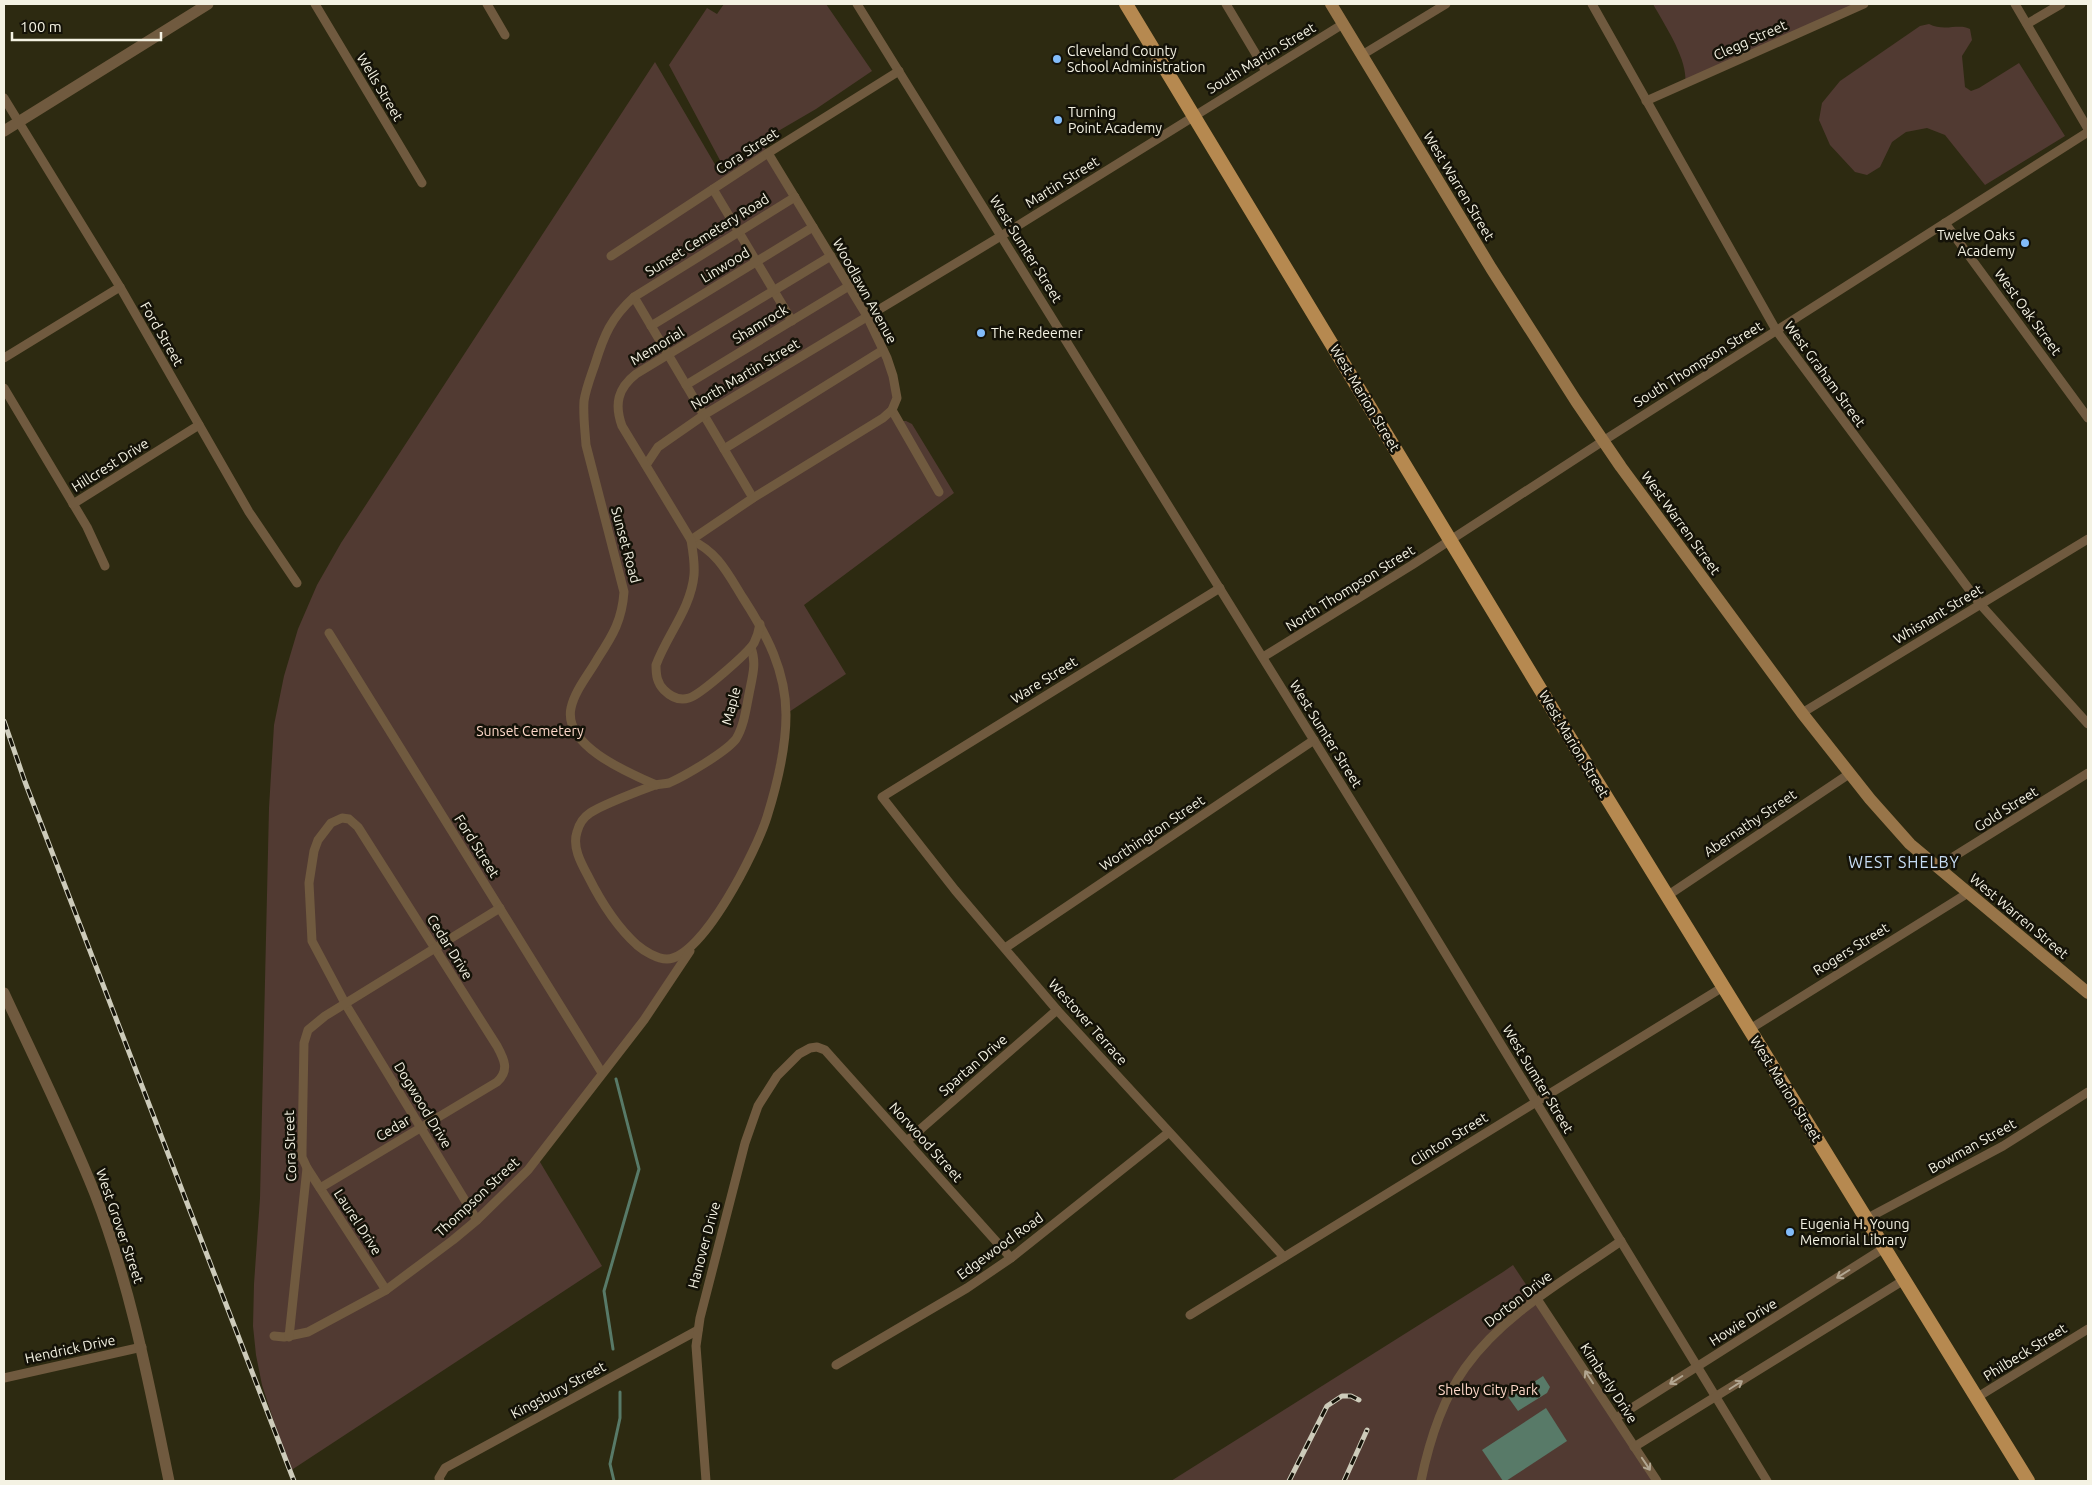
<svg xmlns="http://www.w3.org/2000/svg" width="2092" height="1485" viewBox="0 0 2092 1485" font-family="Ubuntu,sans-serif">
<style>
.green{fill:#513a32}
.water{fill:#587a68}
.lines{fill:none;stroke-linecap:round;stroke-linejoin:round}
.stream{stroke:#587a68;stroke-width:3}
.minor{stroke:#705a3f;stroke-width:9}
.tertiary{stroke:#705a3f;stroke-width:11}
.secondary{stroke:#987549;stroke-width:12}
.primary{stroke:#b68950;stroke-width:14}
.rail-casing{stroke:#cdcbba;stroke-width:5}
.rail{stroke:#141208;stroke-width:3;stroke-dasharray:9;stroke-linecap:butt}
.oneway{stroke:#b2a691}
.poi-dot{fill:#82bcfa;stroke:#141208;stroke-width:2}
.labels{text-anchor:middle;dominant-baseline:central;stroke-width:5;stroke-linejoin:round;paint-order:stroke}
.street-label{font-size:14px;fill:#f4f2e3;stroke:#141208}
.poi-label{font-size:14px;fill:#f4f2e3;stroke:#141208;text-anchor:start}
.park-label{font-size:14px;fill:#ffd9ca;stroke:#141208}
.quarter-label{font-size:16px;letter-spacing:1px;fill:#c8def6;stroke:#141208}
</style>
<rect width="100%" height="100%" fill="#2d2a11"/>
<!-- green -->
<g class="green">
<path d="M724 4H826L872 71 816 109 722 164 669 65 707 8 717 14Z"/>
<path d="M1653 4H1855L1685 83C1689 61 1664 24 1653 4Z"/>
<path d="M1929 24C1944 32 1959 23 1970 29L1972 40 1962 56 1965 87 1971 91 1979 88 2019 63 2065 136 1985 185 1945 135 1927 128 1906 132 1892 142 1880 167 1867 175 1855 172 1830 145 1819 120 1822 103 1840 81 1920 26Z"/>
<path d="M655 62 720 173 763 145 867 316 887 358 899 421H906L912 424 954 493 804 605 846 674 786 714 766 819 732 893 644 1020 537 1157 602 1266 290 1471 262 1385 256 1355 253 1326 254 1284 260 1198 269 808 274 725 284 676 298 629 317 585 341 543Z"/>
<path d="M1513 1265 1657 1481H1171L1503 1272Z"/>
</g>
<!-- water -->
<g class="water">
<path d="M1543 1376 1550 1387 1547 1393 1518 1411 1508 1397 1512 1394 1513 1396Z"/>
<path d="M1546 1408 1567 1441 1506 1481H1503L1482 1450Z"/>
</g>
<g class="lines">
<!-- stream -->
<g class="stream">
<path d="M613 1349 604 1291 639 1169 616 1079"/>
<path d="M614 1481 610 1464 620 1418V1392"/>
</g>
<!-- minor -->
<g class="minor">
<path d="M315 4 422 183"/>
<path d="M487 4 505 35"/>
<path d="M857 4 1405 887 1767 1481"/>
<path d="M1226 4 1266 71"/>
<path d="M1592 4 1776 330 1980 604 2088 724"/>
<path d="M2015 4 2088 129"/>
<path d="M2027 24 2061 4"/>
<path d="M1362 55 1446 4"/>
<path d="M4 98 120 287 249 512 297 583"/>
<path d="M1646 101 1864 4"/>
<path d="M713 189 792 321"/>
<path d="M1945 223 2088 418"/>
<path d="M611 256 768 153 899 71"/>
<path d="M634 297 753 498"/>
<path d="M651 326 813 227"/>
<path d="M4 358 120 287"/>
<path d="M686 385 849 286"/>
<path d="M4 388 87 527 105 566"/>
<path d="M892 410 939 492"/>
<path d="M724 449 883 350"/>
<path d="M646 465 658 447 704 415 1001 236 1343 24"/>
<path d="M73 504 199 425"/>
<path d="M691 540C718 552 728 574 743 598 767 635 786 671 786 715 786 750 777 785 767 817 757 849 703 958 667 959 657 959 644 951 637 945 617 927 600 900 588 876 581 863 572 847 577 832 579 824 584 817 590 813 602 805 641 790 655 785 660 784 664 784 669 783 685 776 726 752 736 739 744 726 746 709 749 694 752 678 757 663 751 648"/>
<path d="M691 540 753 498 883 418 892 410 897 398 893 376 887 358 867 316 768 153"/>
<path d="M1220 588 882 797 955 890 1057 1010 1284 1257"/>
<path d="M760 624C759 630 757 637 754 643 748 653 700 695 689 698 679 701 671 697 664 690 657 683 656 675 656 665 667 635 691 608 694 575 695 563 693 552 691 540L622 426C614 404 618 388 636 374L831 256"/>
<path d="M329 633 602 1073"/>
<path d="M1263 657 1412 565 1603 441 2088 132"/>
<path d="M1802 713 2088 539"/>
<path d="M656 785C629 773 563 746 571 708 575 690 589 674 598 658 613 635 622 620 624 592L586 445C585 430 583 416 584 401 586 388 591 376 595 364 604 335 611 318 634 297L795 197"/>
<path d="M1937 867 2088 773"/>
<path d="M1667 896 1849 774"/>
<path d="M1005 948 1314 740"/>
<path d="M1750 1029 1968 893"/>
<path d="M907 1141 1057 1010"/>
<path d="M307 1168 386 1290"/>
<path d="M320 1188 497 1082C510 1070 504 1059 497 1046L358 827 349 819 342 818 331 823 318 840 314 851 309 883 312 941 346 1005 477 1220"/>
<path d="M1866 1219 2003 1146 2088 1092"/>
<path d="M1537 1299 1657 1481"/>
<path d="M1190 1315 1723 987"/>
<path d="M274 1336 284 1337 308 1332 386 1290 453 1240 477 1220 528 1170 644 1020 690 951"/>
<path d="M289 1337 307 1168 302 1157V1150L304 1043 308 1030 325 1016 500 908"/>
<path d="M836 1365 967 1288 1011 1258 1168 1133"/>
<path d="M4 1378 142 1347"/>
<path d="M1976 1398 2088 1329"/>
<path d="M1616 1418 1884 1248"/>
<path d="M1634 1447 1904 1280"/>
<path d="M440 1481 439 1478 445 1468 698 1330"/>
<path d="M706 1481 696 1346 700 1318 745 1143 758 1106 777 1076 799 1054 810 1048 817 1047 825 1050 1011 1258"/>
<path d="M1421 1481C1429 1442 1441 1402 1465 1368 1504 1313 1567 1279 1621 1241"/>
</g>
<!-- tertiary -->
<g class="tertiary">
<path d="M4 131 208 4"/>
<path d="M4 993C35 1060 68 1126 95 1194 131 1287 149 1384 169 1481"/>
</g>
<!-- secondary -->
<path class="secondary" d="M1331 4 1491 268 1576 401 1621 467 1802 713 1870 799 1910 844 2088 993"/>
<!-- primary -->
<path class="primary" d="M1126 4 1565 730 2028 1481"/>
<!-- rail casing -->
<g class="rail-casing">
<g id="rail">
<path d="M4 721 25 782 294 1481"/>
<path d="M1289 1481 1327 1406 1342 1396H1351L1359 1400"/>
<path d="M1344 1481 1367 1430"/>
</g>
</g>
<!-- rail -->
<use href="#rail" class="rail"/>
</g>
<!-- one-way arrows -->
<defs><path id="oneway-shaft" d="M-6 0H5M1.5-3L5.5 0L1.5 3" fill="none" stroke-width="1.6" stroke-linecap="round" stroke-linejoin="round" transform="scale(1.25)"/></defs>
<g class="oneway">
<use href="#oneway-shaft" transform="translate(1843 1274) rotate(148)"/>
<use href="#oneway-shaft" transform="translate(1589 1377) rotate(-123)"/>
<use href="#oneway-shaft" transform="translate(1676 1380) rotate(148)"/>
<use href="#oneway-shaft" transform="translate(1736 1385) rotate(-32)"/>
<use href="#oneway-shaft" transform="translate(1646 1464) rotate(56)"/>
</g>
<!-- markers -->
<g class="poi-dot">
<circle cx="1057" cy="59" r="5"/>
<circle cx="1058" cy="120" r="5"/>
<circle cx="2025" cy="243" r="5"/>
<circle cx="981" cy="333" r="5"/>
<circle cx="1790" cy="1232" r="5"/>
</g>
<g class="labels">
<!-- street labels -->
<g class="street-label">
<text transform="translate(1750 40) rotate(-24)">Clegg Street</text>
<text transform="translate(1261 58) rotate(-31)">South Martin Street</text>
<text transform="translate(380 87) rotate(59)">Wells Street</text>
<text transform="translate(747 151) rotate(-33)">Cora Street</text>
<text transform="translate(1062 182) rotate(-32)">Martin Street</text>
<text transform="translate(1459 186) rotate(59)">West Warren Street</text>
<text transform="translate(707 235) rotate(-32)">Sunset Cemetery Road</text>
<text transform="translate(1026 249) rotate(58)">West Sumter Street</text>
<text transform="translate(725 265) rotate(-31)">Linwood</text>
<text transform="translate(865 291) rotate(61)">Woodlawn Avenue</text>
<text transform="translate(2028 312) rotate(54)">West Oak Street</text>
<text transform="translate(760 324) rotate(-31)">Shamrock</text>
<text transform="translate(162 334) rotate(60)">Ford Street</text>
<text transform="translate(657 346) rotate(-31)">Memorial</text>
<text transform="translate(1698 364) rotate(-32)">South Thompson Street</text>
<text transform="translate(745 374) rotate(-31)">North Martin Street</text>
<text transform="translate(1825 374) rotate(54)">West Graham Street</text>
<text transform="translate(1365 398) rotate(59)">West Marion Street</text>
<text transform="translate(110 465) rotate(-32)">Hillcrest Drive</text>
<text transform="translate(1681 523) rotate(54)">West Warren Street</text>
<text transform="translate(626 545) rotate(75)">Sunset Road</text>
<text transform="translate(1350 588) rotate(-32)">North Thompson Street</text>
<text transform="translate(1938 614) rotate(-31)">Whisnant Street</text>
<text transform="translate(1044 680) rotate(-32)">Ware Street</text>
<text transform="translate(731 706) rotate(-75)">Maple</text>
<text transform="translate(1326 734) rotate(58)">West Sumter Street</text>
<text transform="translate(1574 744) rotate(59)">West Marion Street</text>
<text transform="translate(2006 809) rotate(-32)">Gold Street</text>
<text transform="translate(1750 823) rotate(-34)">Abernathy Street</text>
<text transform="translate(1152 833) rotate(-34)">Worthington Street</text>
<text transform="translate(477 846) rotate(58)">Ford Street</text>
<text transform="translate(2019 916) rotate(40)">West Warren Street</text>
<text transform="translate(450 947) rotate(58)">Cedar Drive</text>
<text transform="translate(1851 949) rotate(-32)">Rogers Street</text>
<text transform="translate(1088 1022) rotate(48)">Westover Terrace</text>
<text transform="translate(973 1065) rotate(-41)">Spartan Drive</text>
<text transform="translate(1538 1079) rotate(59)">West Sumter Street</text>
<text transform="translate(1786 1089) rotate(58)">West Marion Street</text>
<text transform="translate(423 1105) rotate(59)">Dogwood Drive</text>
<text transform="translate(393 1128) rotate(-31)">Cedar</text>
<text transform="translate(1449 1139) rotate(-32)">Clinton Street</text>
<text transform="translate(926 1142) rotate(48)">Norwood Street</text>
<text transform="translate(290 1146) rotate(-92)">Cora Street</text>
<text transform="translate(1972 1146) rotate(-29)">Bowman Street</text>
<text transform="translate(477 1197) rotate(-43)">Thompson Street</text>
<text transform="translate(358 1222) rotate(57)">Laurel Drive</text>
<text transform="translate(120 1226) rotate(71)">West Grover Street</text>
<text transform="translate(704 1245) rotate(-75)">Hanover Drive</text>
<text transform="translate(1000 1246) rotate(-36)">Edgewood Road</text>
<text transform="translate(1518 1299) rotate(-38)">Dorton Drive</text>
<text transform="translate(1743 1322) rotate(-32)">Howie Drive</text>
<text transform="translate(70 1349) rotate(-12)">Hendrick Drive</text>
<text transform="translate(2025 1352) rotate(-32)">Philbeck Street</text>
<text transform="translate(1609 1383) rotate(57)">Kimberly Drive</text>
<text transform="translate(558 1390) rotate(-28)">Kingsbury Street</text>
</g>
<!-- poi labels -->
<g class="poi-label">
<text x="1067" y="51">Cleveland County<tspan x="1067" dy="16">School Administration</tspan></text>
<text x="1068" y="112">Turning<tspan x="1068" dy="16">Point Academy</tspan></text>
<text x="2015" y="235" text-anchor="end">Twelve Oaks<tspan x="2015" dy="16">Academy</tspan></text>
<text x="991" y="333">The Redeemer</text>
<text x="1800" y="1224">Eugenia H. Young<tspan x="1800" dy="16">Memorial Library</tspan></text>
</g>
<!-- park labels -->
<g class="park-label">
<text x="530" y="731">Sunset Cemetery</text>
<text x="1488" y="1390">Shelby City Park</text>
</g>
<!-- quarter labels -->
<g class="quarter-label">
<text x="1904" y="862">WEST SHELBY</text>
</g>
</g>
<!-- border -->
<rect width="2092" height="1485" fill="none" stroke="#f4f2e3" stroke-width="10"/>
<!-- scale -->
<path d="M12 32v8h149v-8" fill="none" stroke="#f4f2e3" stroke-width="2.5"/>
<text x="20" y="32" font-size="15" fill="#f4f2e3" stroke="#141208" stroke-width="4" paint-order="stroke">100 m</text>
</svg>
